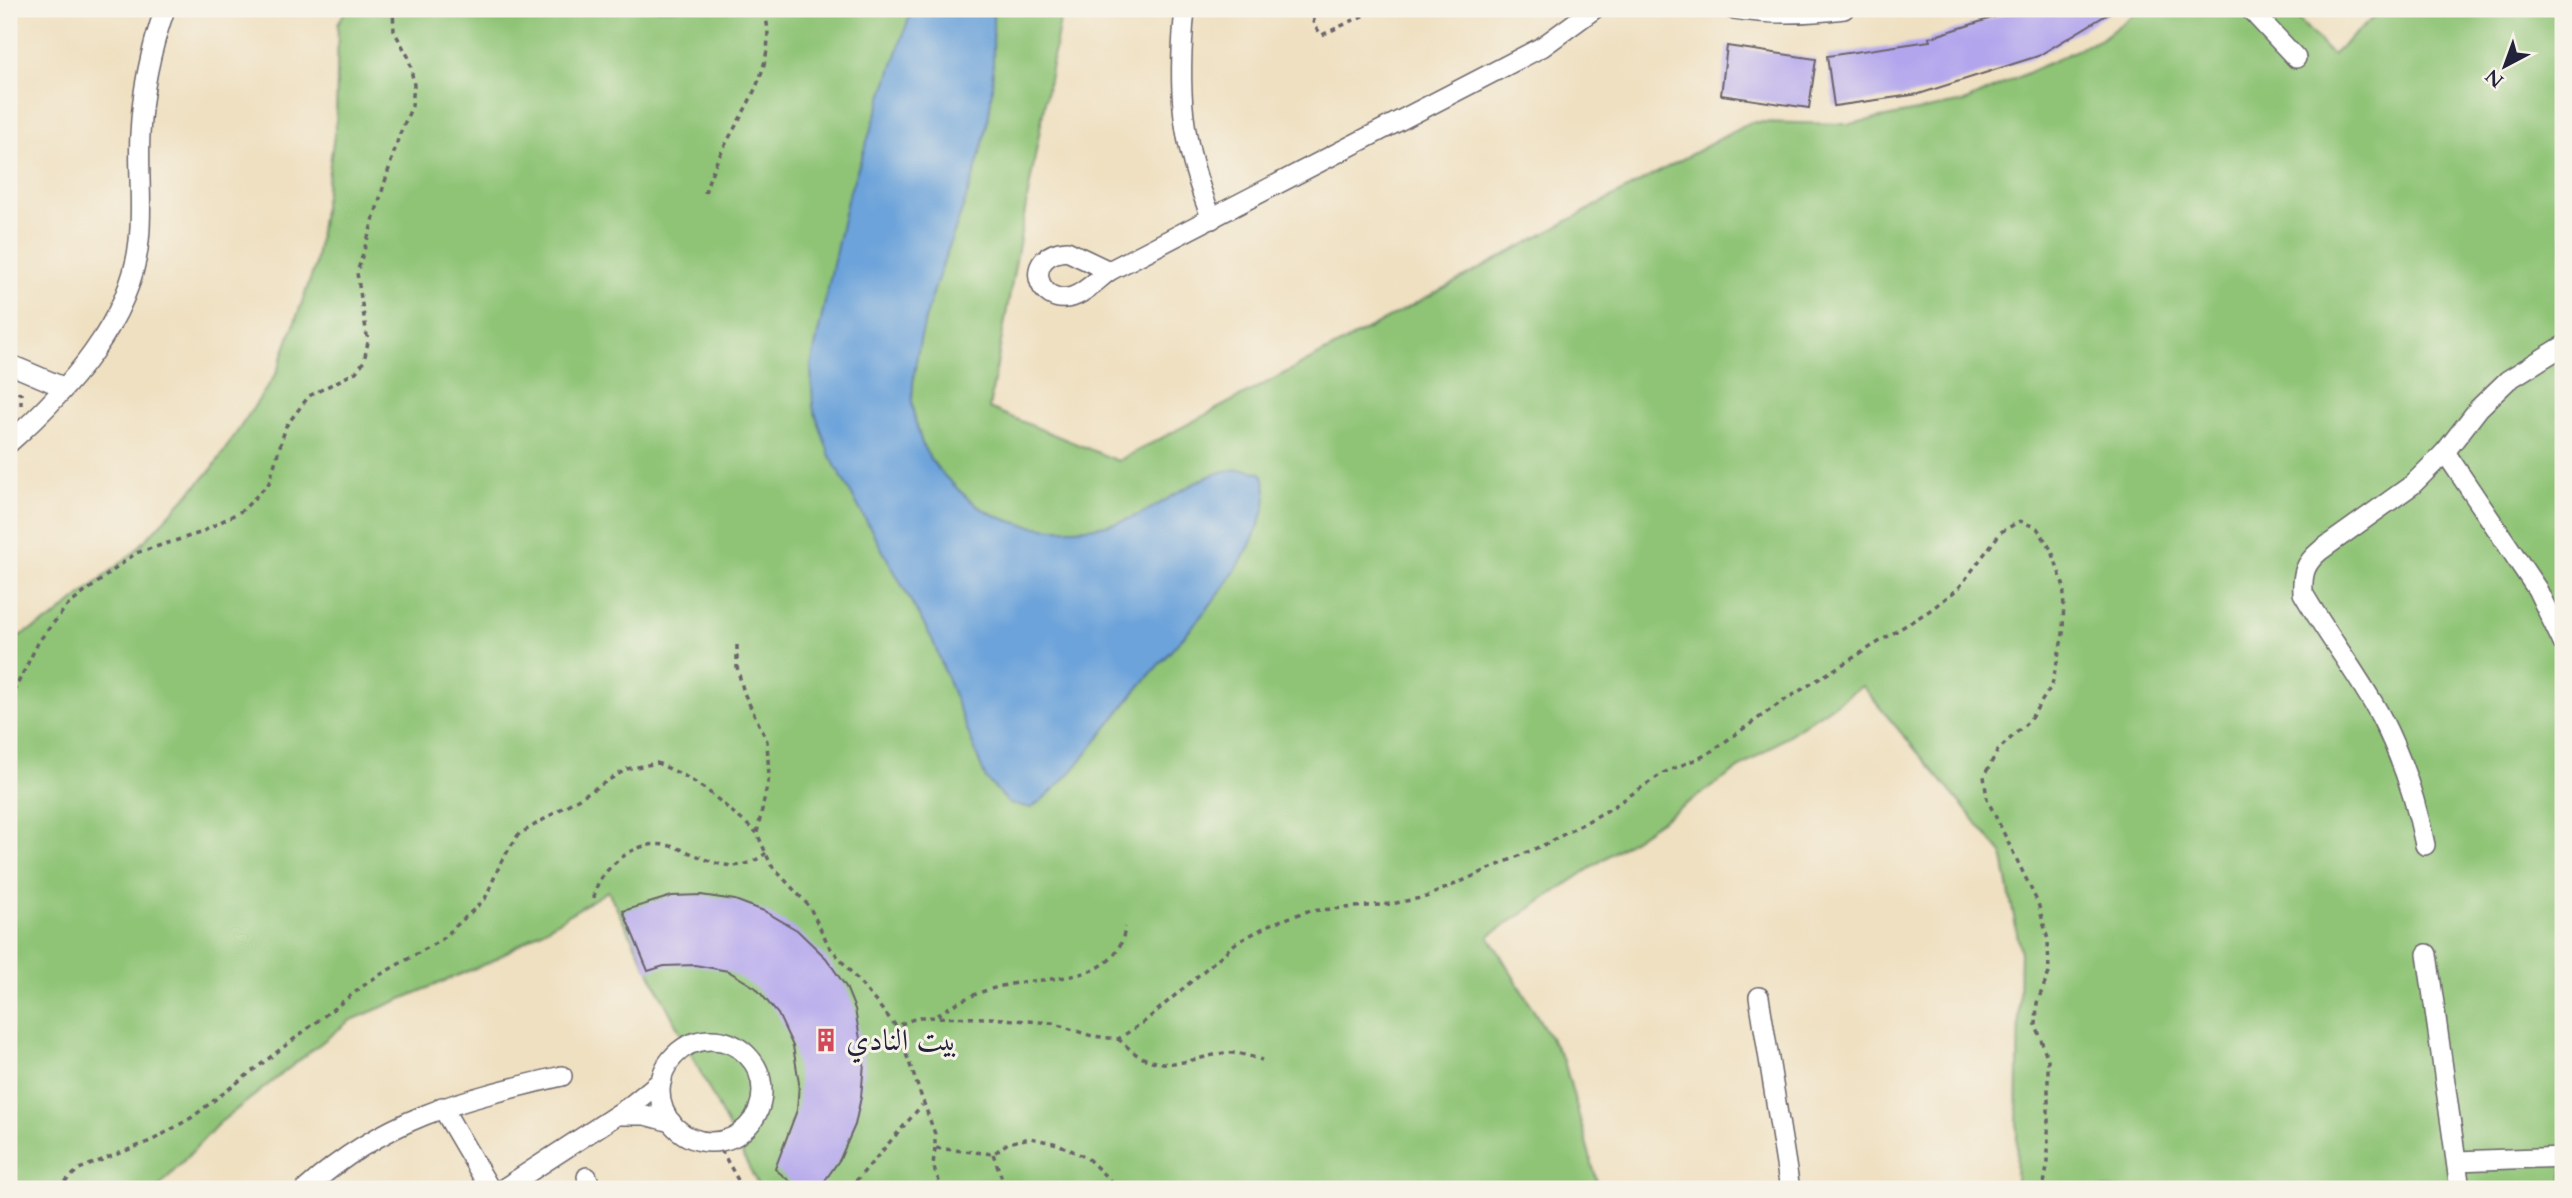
<svg xmlns="http://www.w3.org/2000/svg" width="2572" height="1198" viewBox="0 0 2572 1198" font-family="Cardo,Amiri,serif">
<style>
.green{fill:#8fc476;stroke:#587358;stroke-width:2}
.water{fill:#6ca3da;stroke:#47628a;stroke-width:2}
.building{fill:#b2a5ed}
.lines{fill:none;stroke-linecap:round;stroke-linejoin:round}
.minor-casing{stroke:#6a646a;stroke-width:22}
.path{stroke:#6a646a;stroke-width:3.5;stroke-dasharray:5 5;stroke-linecap:butt}
.minor{stroke:#fff;stroke-width:19}
.labels{text-anchor:middle;dominant-baseline:central;stroke-width:6;stroke-linejoin:round;paint-order:stroke}
.poi-label{font-size:30px;fill:#22223b;stroke:#f7f3e8;text-anchor:start}
</style>
<rect width="100%" height="100%" fill="#f7f3e8"/>
<filter id="ink" filterUnits="userSpaceOnUse"><feTurbulence type="fractalNoise" baseFrequency=".0143" numOctaves="2"/><feDisplacementMap in="SourceGraphic" scale="14" xChannelSelector="R" yChannelSelector="G"/><feConvolveMatrix kernelMatrix="1 2 1 2 8 2 1 2 1" color-interpolation-filters="sRGB"/></filter>
<filter id="wash" filterUnits="userSpaceOnUse"><feTurbulence type="fractalNoise" baseFrequency=".00686" numOctaves="4" result="noise"/><feDisplacementMap in="SourceGraphic" scale="28" xChannelSelector="R" yChannelSelector="G"/><feGaussianBlur stdDeviation="1.57" result="paint"/><feColorMatrix in="noise" values="0 0 0 0 0 0 0 0 0 0 0 0 0 0 0 0 0 1.4 0 .05"/><feComposite in="paint" operator="in"/></filter>
<g filter="url(#wash)">
<rect width="100%" height="100%" fill="#efe0c1"/>
<!-- green -->
<path class="green" d="M347 9H1062L989 408 1118 461 1344 342 1751 122 1849 124 1964 102 2101 39 2141 9H2289L2332 55 2383 9H2563V1189H2016L2020 949 2002 853 1862 686 1489 936 1564 1061 1599 1189H760L608 891 492 961 349 1021 218 1124 157 1189H9V641L52 619 134 552 212 469 276 374 315 266 336 122 338 23Z"/>
<!-- water -->
<path class="water" d="M912 9H993C993 47 995 87 987 125 968 218 915 306 912 401 912 413 917 426 920 437 925 458 946 478 961 492 1003 534 1082 538 1136 516 1174 500 1218 455 1262 474 1270 493 1265 511 1257 530 1230 594 1174 644 1131 697 1100 734 1072 780 1031 808L1009 803 986 779 932 639 830 456 813 407 811 366 847 200Z"/>
<g id="blocks">
<!-- building -->
<g class="building">
<path d="M2020 9H2116L2038 56 1919 94 1834 106 1827 56 1930 41 1929 38Z"/>
<path d="M1727 46 1816 59 1809 108 1721 95Z"/>
<path d="M701 895 735 900 764 911 797 930 826 958 846 987 855 1009 864 1063 861 1097 855 1125 840 1159 819 1189H799L775 1169 797 1110 799 1083 793 1046 778 1014 756 988 728 971 695 965 664 966 648 971 623 911 672 896Z"/>
</g>
</g>
</g>
<g filter="url(#ink)">
<use href="#blocks" fill-opacity="0" stroke="#6a646a" stroke-width="2"/>
<g class="lines">
<!-- minor casing -->
<g class="minor-casing">
<g id="minor">
<path d="M1185 9C1177 90 1181 143 1212 219"/>
<path d="M1733 9C1771 15 1807 14 1844 9"/>
<path d="M2250 9 2296 58"/>
<path d="M1067 251 1109 271C1098 279 1085 293 1072 297 1037 307 1021 254 1067 251Z"/>
<path d="M1109 271 1542 47 1594 9"/>
<path d="M9 364 63 387"/>
<path d="M9 443C67 391 131 322 139 241 143 206 138 169 140 134 142 93 151 48 165 9"/>
<path d="M2445 452 2537 589 2563 643"/>
<path d="M2425 845C2416 800 2402 758 2381 717 2358 674 2327 635 2303 593 2302 573 2305 563 2321 550L2412 485 2445 452 2479 408 2508 380 2563 346"/>
<path d="M2427 954 2460 1189"/>
<path d="M1759 997 1790 1189"/>
<circle cx="711" cy="1091" r="51"/>
<path d="M442 1107 490 1189"/>
<path d="M617 1115H645L671 1122"/>
<path d="M2457 1161 2563 1157"/>
<path d="M587 1177 591 1189"/>
<path d="M306 1189C386 1117 461 1100 562 1076"/>
<path d="M503 1189 629 1107 662 1080"/>
</g>
</g>
<!-- path -->
<g class="path">
<path d="M1316 9 1313 24 1322 35 1377 9"/>
<path d="M705 193C721 130 784 79 764 9"/>
<path d="M9 387 21 394V406"/>
<path d="M737 645V667L744 693 767 741 769 777 757 833 771 865 809 906 829 946 896 1026 919 1017 991 1018 1052 1023 1092 1036 1118 1039 1144 1022 1236 943 1271 924 1308 911 1391 904 1426 897 1548 843 1610 809 1663 773 1706 755 1780 703 1929 611 1958 589 2001 532 2020 521 2037 528 2052 551 2064 587 2063 634 2052 685 2029 721 1998 750 1984 776 1987 799 2038 903 2048 940 2049 973 2037 1003 2036 1025 2048 1060V1162L2043 1189"/>
<path d="M9 701 39 641 67 606 136 553 200 533 243 510 269 483 286 426 309 396 356 372 364 361 368 342 357 273 399 136 412 106 414 85 409 58 394 31 393 9"/>
<path d="M594 898C596 882 604 873 616 862 677 809 711 897 766 853"/>
<path d="M937 1015C962 998 987 988 1017 983 1059 976 1118 982 1125 927"/>
<path d="M896 1026 935 1134V1148L993 1154 1008 1143 1030 1138 1058 1144 1087 1158 1119 1189"/>
<path d="M1118 1039C1125 1044 1132 1052 1139 1056 1169 1072 1196 1057 1225 1053 1237 1052 1250 1056 1262 1060"/>
<path d="M716 1141 743 1189"/>
<path d="M935 1148 933 1165 942 1189"/>
<path d="M993 1154 1006 1189"/>
<path d="M57 1189 79 1169 153 1140 191 1118 371 980 441 940 485 899 501 862 518 835 627 769 657 763 683 775 708 791 757 833"/>
<path d="M849 1189 922 1105"/>
</g>
<!-- minor -->
<use href="#minor" class="minor"/>
</g>
</g>
<!-- icons -->
<defs>
<g id="building-bare" transform="scale(1.89)"><path d="M-4-6H4V6H1V3H-1V6H-4ZM-2.5-4.3h1.7v1.8h-1.7ZM.8-4.3h1.7v1.8H.8ZM-2.5-1h1.7V.8h-1.7ZM.8-1h1.7V.8H.8Z" fill="#d1495b" stroke="#f7f3e8" stroke-width="2.5" paint-order="stroke"/></g>
</defs>
<g fill-rule="evenodd">
<use href="#building-bare" x="826" y="1040"/>
</g>
<g class="labels">
<!-- poi labels -->
<g class="poi-label">
<text x="846" y="1040">بيت النادي</text>
</g>
</g>
<!-- margin -->
<rect width="2572" height="1198" fill="none" stroke="#f7f3e8" stroke-width="35"/>
<!-- north arrow -->
<g transform="translate(2505 66) rotate(221)" stroke="#f7f3e8" stroke-width="5" paint-order="stroke">
<path d="M0-5L12 26L0 18L-12 26Z" fill="#22223b"/>
<text y="-10" font-size="19" font-weight="bold" text-anchor="middle" fill="#22223b">N</text>
</g>
</svg>
